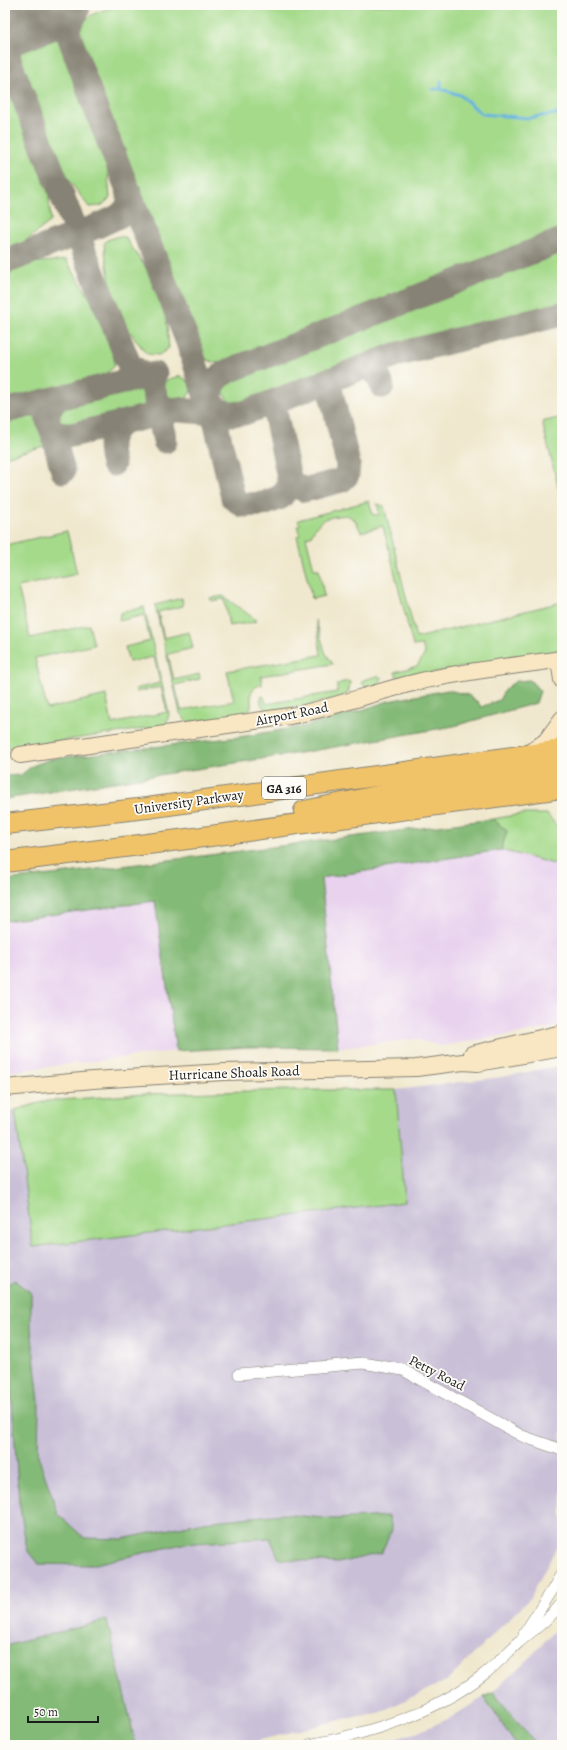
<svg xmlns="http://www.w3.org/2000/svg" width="567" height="1750" viewBox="0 0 567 1750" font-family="Alegreya,serif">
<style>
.built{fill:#e8d2ee}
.industrial{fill:#c9bfd7}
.green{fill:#a5da8b;stroke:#607b54}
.forest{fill:#84ba77;stroke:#506b4a}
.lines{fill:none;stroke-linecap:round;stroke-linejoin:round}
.stream{stroke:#66b3e0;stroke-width:3}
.taxiway{stroke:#868275;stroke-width:25}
.runway{stroke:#868275;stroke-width:63}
.street-casing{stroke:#868275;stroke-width:12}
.secondary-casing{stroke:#868275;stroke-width:18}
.highway-casing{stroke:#868275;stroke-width:22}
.street{stroke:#fff;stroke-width:11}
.secondary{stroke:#f9e7c3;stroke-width:16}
.highway{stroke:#f1c369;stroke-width:20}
.labels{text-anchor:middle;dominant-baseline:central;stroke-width:3.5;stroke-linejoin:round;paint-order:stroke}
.shield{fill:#fdfcf7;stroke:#605f5e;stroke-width:1}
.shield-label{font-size:13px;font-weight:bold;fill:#1c1c1c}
.street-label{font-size:14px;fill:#1c1c1c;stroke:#fdfcf7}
</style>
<rect width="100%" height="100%" fill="#fdfcf7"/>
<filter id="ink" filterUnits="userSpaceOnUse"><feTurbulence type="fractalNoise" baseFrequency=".025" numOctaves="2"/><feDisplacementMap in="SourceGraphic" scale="8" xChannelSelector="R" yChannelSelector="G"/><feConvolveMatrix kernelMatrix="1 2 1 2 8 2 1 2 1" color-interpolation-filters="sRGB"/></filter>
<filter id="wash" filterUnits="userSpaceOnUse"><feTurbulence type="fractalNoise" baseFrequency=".012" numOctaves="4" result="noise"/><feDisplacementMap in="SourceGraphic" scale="16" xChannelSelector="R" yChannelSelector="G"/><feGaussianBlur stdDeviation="0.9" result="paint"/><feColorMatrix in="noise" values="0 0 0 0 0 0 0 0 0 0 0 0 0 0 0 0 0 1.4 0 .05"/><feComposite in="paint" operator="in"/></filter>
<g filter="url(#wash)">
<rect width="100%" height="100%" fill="#f0e8ce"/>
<!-- built -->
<g class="built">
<path d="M501 850 562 866V1023L552 1028 441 1046 415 1039 338 1048 321 878Z"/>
<path d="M155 901 176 1051 5 1072V921Z"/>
</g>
<!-- industrial -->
<g class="industrial">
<path d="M562 1065V1537L530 1598 448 1680 378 1713 344 1719 241 1745H136L107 1620 5 1646V1111L15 1110 33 1247 405 1202 396 1090 502 1077Z"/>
<path d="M562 1622V1745H537L493 1692 536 1651Z"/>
<path d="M484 1697 516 1745H375L418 1732 450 1718Z"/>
</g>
<!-- green -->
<g class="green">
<path d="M118 5H562V233L234 360C222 364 213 365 202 356L81 42C76 15 97 13 118 5Z"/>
<path d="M46 33 62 41 91 116 107 165 110 198 101 206 89 207 69 180 19 61C19 40 30 39 46 33Z"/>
<path d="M5 70 48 187 51 221 23 243 5 251Z"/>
<path d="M119 236 125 237 150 274 160 299 166 315 169 348 159 355 147 354C114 315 111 293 104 244L107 240Z"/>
<path d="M562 250V308L378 352 243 404C231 405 226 401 223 390L226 384 232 378Z"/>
<path d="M66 260C81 284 118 338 114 367L99 379 5 402V272L31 263Z"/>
<path d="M181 376 189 382 191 391 187 398 173 401 163 393 162 386 168 379Z"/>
<path d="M133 388 140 389 147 396V400L142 409 65 428C53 423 52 411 63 405Z"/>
<path d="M26 415C40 416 45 433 44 446L5 457V420Z"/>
<path d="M562 417V502L542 422Z"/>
<path d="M369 501 373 515 380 514 377 504 384 506 416 638 562 602V653L531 657 526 656 413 676 410 675 408 677H397L395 672 417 666 425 654 422 645 413 646 383 526 361 532 355 520 347 515C328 517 319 518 311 536L306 537 314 569H319L324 596 312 599 297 536 300 535 297 526 300 525 298 520Z"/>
<path d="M67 531 77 574 18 587 30 638 89 625 94 645 35 658 47 709 106 695 112 724 167 712 161 687 136 692 135 689 160 683 154 657 129 662 125 647 150 641 144 615 119 621 120 613 144 607 169 714 167 722 164 726 5 749V545Z"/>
<path d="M223 596 255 619V622L229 626 224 599 211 601 210 598Z"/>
<path d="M182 598 183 606 158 612 164 638 189 632 193 648 168 654 174 680 199 674 200 679 175 685 181 710 234 701 227 671 321 655 316 620 325 652 333 664 261 676 262 685 257 686 251 692V707L245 715 187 722 180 713 155 605Z"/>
<path d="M378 676 382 678 378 685 366 687 361 683 363 680Z"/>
<path d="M347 681 350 682 349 690 346 695 311 705 269 711C263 709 258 702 262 696L264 697 266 704 337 692V684Z"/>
<path d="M521 814H547L561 831 562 866 501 850 507 831 493 819Z"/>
<path d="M288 1090H396L405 1202 33 1247 15 1110 46 1101 144 1094Z"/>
</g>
<!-- forest -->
<g class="forest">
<path d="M530 680 540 691 536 703 454 726 312 751 5 799V776L21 775 32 766 51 759 239 737 305 726 359 711 388 701 448 690 468 695 478 702 481 707 499 700 505 689 516 681Z"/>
<path d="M493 819 507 831 501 850 321 878 338 1048 250 1047 176 1051 155 901 5 921V880L51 875Z"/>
<path d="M15 1280 31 1293V1328L39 1402 38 1456 58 1514 84 1538 122 1539 203 1522 282 1514 333 1519 389 1516 392 1530 381 1553 338 1563 279 1559 270 1538 182 1544 91 1565 38 1564 27 1550 19 1501 8 1343 5 1327V1286Z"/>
<path d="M107 1620 136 1745H5V1646Z"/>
<path d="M493 1692 537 1745H516L484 1697Z"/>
</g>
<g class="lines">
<!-- stream -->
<g class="stream">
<path d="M441 81V89"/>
<path d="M432 89H441L460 95 482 114 528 118 562 113"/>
</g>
<!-- taxiway -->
<g class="taxiway">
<path d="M75 5C69 13 67 23 68 33L94 104 188 342 205 394 217 409 229 414 244 413 395 355 562 314"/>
<path d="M5 52 8 57 36 130 129 364C137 371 148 376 152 386 157 396 155 403 166 409L228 414"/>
<path d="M8 57C7 37 12 31 26 18 44 17 56 19 68 33"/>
<path d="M5 262 100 225 119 216 127 208 129 200V191"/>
<path d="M364 367C375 369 379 376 382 386"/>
<path d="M58 398C38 415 49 440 76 434L179 409"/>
<path d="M207 399 215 419 233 498 243 505 263 504 281 497 289 486V478"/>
<path d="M156 401 165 441"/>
<path d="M273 402 289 478 294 485 305 490 342 480 347 475 348 464 328 380"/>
<path d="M210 406C210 391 213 380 226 372L562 240"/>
<path d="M5 411 155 374"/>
<path d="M51 428 63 471"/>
<path d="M113 464C108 448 108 434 122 423"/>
</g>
<!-- runway -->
<path class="runway" d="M5 26 59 5"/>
</g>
</g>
<g filter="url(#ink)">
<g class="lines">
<!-- street casing -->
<g class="street-casing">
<g id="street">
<path d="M239 1374 363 1363 403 1370 522 1436 562 1450"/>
<path d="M524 1634 553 1589 562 1573"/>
<path d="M309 1745C370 1733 433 1714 483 1675 496 1665 507 1653 519 1642 534 1629 550 1619 562 1603"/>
</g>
</g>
<!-- secondary casing -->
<g class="secondary-casing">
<g id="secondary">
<path d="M559 660 562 680"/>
<path d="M527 754 546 741 562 719"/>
<path d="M20 755 290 716C333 708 374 692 417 682 464 671 514 666 562 659"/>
<path d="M472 1054 562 1033"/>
<path d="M5 1088 93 1080 224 1072 416 1068 463 1062 478 1063 562 1048"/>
</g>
</g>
<!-- highway casing -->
<g class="highway-casing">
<g id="highway">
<path d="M304 811 397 792 562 768"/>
<path d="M5 824 147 808 562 750"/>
<path d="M5 862 203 837 562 788"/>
</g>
</g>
<!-- street -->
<use href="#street" class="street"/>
<!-- secondary -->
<use href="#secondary" class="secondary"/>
<!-- highway -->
<use href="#highway" class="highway"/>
</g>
</g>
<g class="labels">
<!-- shield labels -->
<rect class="shield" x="262" y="777" width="44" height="22" rx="3"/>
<g class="shield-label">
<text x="284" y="788">GA 316</text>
</g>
<!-- street labels -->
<g class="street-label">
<text transform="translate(292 714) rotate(-11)">Airport Road</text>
<text transform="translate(189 802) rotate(-8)">University Parkway</text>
<text transform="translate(234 1073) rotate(-2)">Hurricane Shoals Road</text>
<text transform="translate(437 1373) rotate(27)">Petty Road</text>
</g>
</g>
<!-- margin -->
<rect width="567" height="1750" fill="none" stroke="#fdfcf7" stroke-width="20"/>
<!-- scale -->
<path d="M28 1716v6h70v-6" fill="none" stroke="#1c1c1c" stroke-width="2"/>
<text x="34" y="1716" font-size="12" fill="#1c1c1c" stroke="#fdfcf7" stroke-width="3" paint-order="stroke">50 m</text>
</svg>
